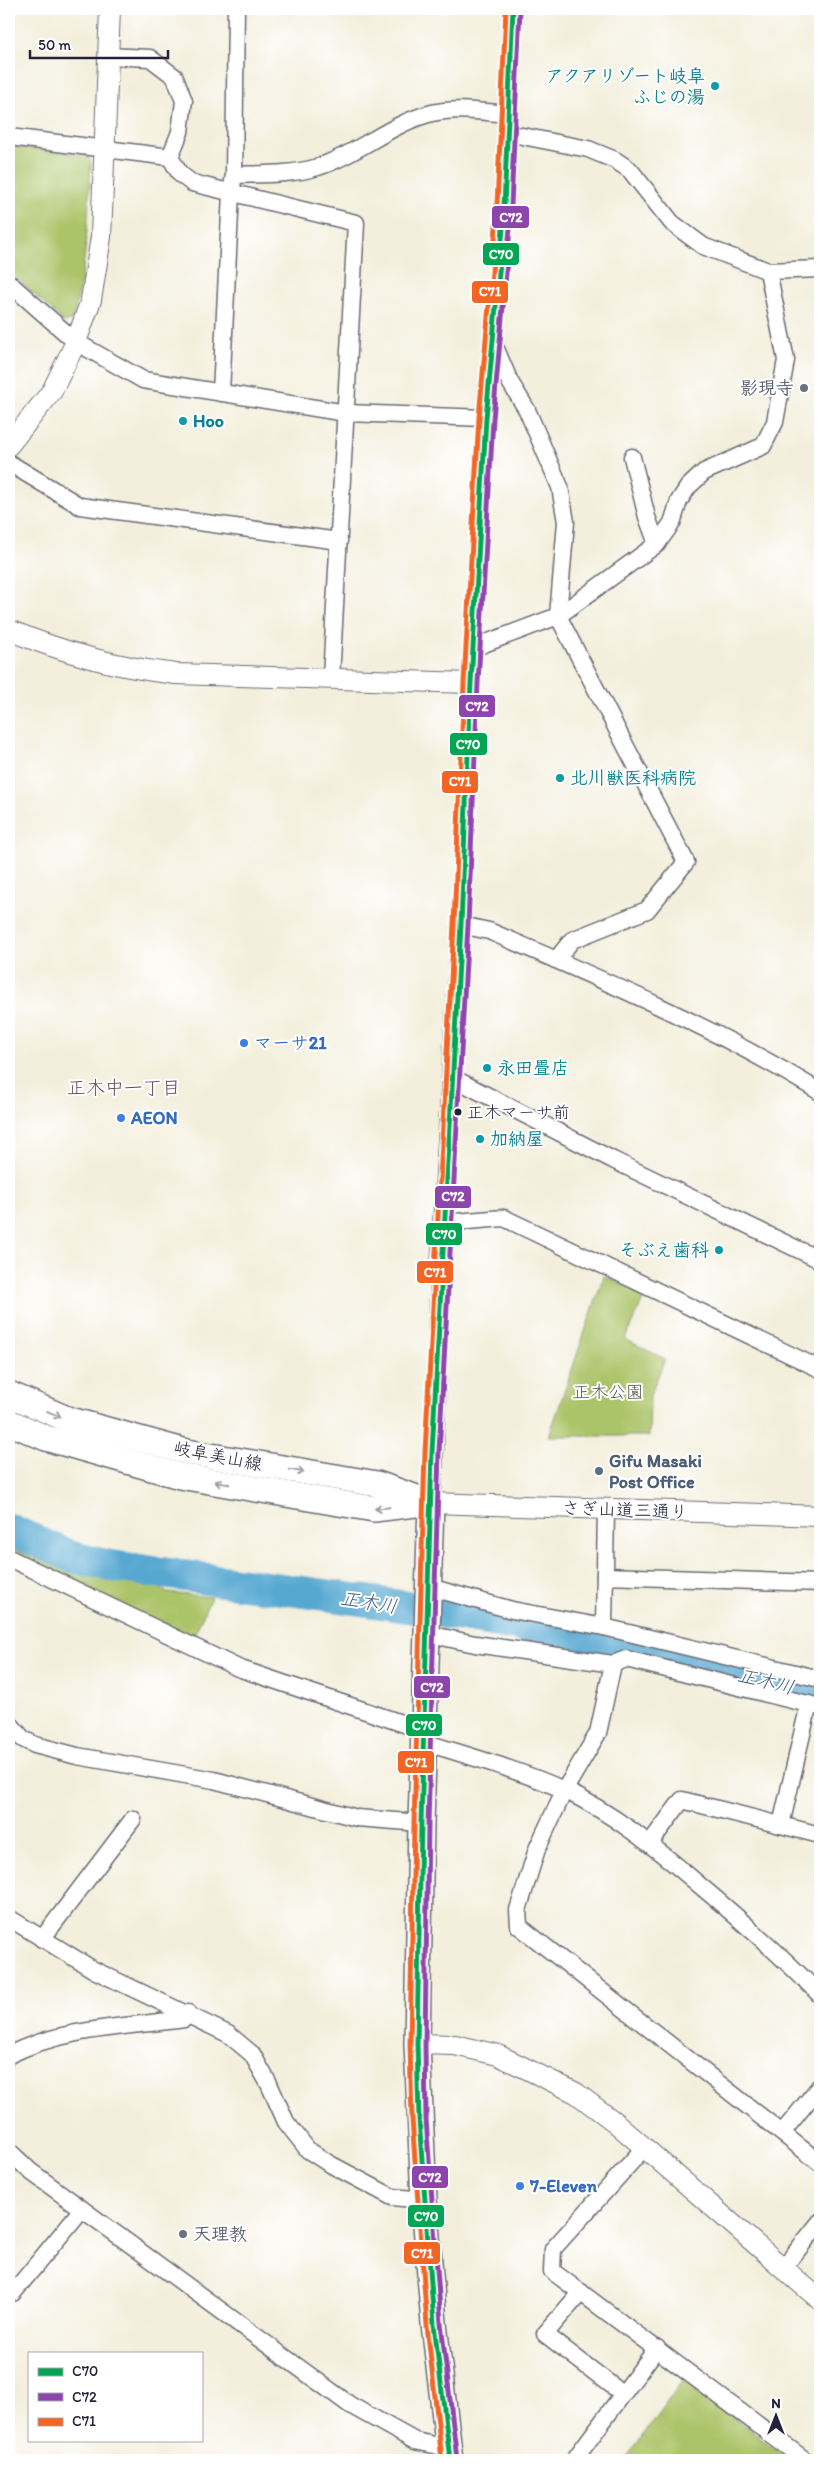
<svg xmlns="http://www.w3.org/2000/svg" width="829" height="2469" viewBox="0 0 829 2469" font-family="Itim,'Klee One',sans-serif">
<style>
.green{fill:#acc469;stroke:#677352}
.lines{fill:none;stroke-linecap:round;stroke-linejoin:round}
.river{stroke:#57a8d1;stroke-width:32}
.minor-casing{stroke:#6b6a73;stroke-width:19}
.tertiary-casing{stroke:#6b6a73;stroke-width:22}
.primary-casing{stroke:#6b6a73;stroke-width:28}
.minor{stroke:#fff;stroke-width:16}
.tertiary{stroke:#fff;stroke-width:20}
.primary{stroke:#fff;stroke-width:25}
.bus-1-casing{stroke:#fff;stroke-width:9}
.bus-2-casing{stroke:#fff;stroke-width:9}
.bus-3-casing{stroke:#fff;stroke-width:9}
.bus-1{stroke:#00a651;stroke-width:5}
.bus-2{stroke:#8e44ad;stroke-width:5}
.bus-3{stroke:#f26522;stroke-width:5}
.oneway{stroke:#9c9ca7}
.culture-dot{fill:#0f9aa8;stroke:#fff;stroke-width:2}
.worship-dot{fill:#6b7280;stroke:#fff;stroke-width:2}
.shop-dot{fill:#3f7fe0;stroke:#fff;stroke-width:2}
.bus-dot{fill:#22223b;stroke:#fff;stroke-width:2}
.service-dot{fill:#5c6f8a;stroke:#fff;stroke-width:2}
.labels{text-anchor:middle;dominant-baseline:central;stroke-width:4;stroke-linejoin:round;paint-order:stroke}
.bus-label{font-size:17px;fill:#22223b;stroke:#fff;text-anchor:start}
.culture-label{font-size:18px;font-weight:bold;fill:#0d838f;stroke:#fff;text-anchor:start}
.worship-label{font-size:18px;font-weight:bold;fill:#5b616d;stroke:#fff;text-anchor:end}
.shop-label{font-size:18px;font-weight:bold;fill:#366cbe;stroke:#fff;text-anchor:start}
.park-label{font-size:18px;fill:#525b4b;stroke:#fff}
.street-label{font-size:18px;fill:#22223b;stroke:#fff}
.service-label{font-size:18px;font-weight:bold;fill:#4e5e75;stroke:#fff;text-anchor:start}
.neighbourhood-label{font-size:19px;fill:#6a4d57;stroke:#fff}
.water-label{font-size:19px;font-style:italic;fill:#3a5e7e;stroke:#fff}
.line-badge{stroke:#fff;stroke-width:2}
.badge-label{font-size:14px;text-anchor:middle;font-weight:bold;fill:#fff}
</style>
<rect width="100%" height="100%" fill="#fff"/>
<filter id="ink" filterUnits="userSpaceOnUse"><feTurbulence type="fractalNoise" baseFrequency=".02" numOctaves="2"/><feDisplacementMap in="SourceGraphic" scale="10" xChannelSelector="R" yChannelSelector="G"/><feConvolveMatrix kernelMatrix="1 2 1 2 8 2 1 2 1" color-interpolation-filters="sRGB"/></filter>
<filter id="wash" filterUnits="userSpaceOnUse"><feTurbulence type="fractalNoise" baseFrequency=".0096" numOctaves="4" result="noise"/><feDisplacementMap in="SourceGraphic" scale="20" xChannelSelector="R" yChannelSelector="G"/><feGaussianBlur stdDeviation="1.12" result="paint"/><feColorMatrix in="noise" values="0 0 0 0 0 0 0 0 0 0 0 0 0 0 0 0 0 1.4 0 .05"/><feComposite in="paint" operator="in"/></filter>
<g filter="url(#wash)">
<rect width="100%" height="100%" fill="#f3efdc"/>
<!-- green -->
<g class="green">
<path d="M9 146 87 155 91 161C88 215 87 268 72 321L64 322 9 271Z"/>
<path d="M604 1276 645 1295 625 1339 665 1359 650 1395 649 1436H549Z"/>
<path d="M10 1548 76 1573 158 1586 167 1593 211 1597 192 1640 9 1555Z"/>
<path d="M683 2380 786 2457 787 2460H625Z"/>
</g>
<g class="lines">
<!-- river -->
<path class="river" d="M9 1529 72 1557 111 1566C277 1589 446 1608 611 1644 681 1659 750 1677 820 1694"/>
</g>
</g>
<g filter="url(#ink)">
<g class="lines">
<!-- minor casing -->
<g class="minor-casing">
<g id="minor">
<path d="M108 56 150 58 175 77 184 101 180 132 170 157"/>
<path d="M507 133 588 149 615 160 630 170 672 223 703 246 768 271 820 269"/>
<path d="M9 137 170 157"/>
<path d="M170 157 180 174 192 183 356 223 331 679"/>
<path d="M234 175C263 174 291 175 318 167 358 154 391 123 432 113 456 107 483 112 508 114"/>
<path d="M9 283 76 342 143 380 346 413 486 418"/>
<path d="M493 342 510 382 527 410 560 487 566 522 558 616 686 862 647 910 572 940 556 960"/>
<path d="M221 393 231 193 234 175 236 9"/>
<path d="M632 457 647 517 657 544"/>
<path d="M9 463 80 506 339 541"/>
<path d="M473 648 558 616 657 544 672 523 679 501 688 487 704 472 763 446 775 422 786 360 768 271"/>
<path d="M461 925 489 931C601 979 716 1028 820 1092"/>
<path d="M453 1078 613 1160 820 1260"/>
<path d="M443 1223 504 1218 820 1369"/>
<path d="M9 1558 238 1668 425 1731"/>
<path d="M605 1576 820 1583"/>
<path d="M429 1587 512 1610 604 1627 820 1679"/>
<path d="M604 1627 606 1509"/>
<path d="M428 1634 475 1644 613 1664 626 1659 820 1707"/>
<path d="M613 1664 598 1733 564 1791 537 1849 518 1910 519 1926 820 2163"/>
<path d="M11 1725 23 1739 35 1745 77 1756 214 1780 357 1818 421 1823"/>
<path d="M424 1742C471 1757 519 1770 564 1790 613 1813 656 1848 697 1883 740 1919 781 1955 820 1995"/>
<path d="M781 1825 809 1704"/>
<path d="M650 1843 682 1800 820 1835"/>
<path d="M9 1918 94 1970 228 2034 252 2054 269 2084 286 2122 308 2150 328 2163 392 2197 424 2200"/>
<path d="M42 1939 133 1819"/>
<path d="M9 2055C61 2028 126 2027 184 2019L188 2013"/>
<path d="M782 2133 820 2086"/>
<path d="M644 2148 553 2249 552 2271 805 2460"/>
<path d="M9 2151 30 2171 350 2405 415 2441 448 2448"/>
<path d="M783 2268 820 2222"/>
<path d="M581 2292 545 2334 623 2394"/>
<path d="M13 2293 82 2209"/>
<path d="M574 2460 657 2348"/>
</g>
</g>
<!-- tertiary casing -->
<g class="tertiary-casing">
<g id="tertiary">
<path d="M513 9 503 228 486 418 471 683 461 925 443 1223 431 1503 820 1516"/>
<path d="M9 445 52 391 76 342 91 300 101 237 110 9"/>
<path d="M9 630C65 653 115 667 176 674L471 683"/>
<path d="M417 2044 455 2045 498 2055 576 2093 616 2123 820 2300"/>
</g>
</g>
<!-- primary casing -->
<g class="primary-casing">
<g id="primary">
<path d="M9 1394 67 1419 187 1452 377 1484 431 1503"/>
<path d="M9 1422 46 1438 180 1476 374 1509 423 1503"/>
<path d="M431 1503 421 1823 417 2044 424 2200 434 2324 450 2460"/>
</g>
</g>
<!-- minor -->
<use href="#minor" class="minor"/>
<!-- tertiary -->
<use href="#tertiary" class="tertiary"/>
<!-- primary -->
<use href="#primary" class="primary"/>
<!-- bus-1 casing -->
<g class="bus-1-casing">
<path id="bus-1" d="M450 2460 434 2324 419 2119 417 2044 421 1823 432 1452 461 925 471 683 486 418 503 228 513 9"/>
</g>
<!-- bus-2 casing -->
<g class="bus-2-casing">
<path id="bus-2" d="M457 2459 441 2323 426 2119 425 2044 428 1823 439 1452 468 925 478 683 493 419 510 228 520 9"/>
</g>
<!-- bus-3 casing -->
<g class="bus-3-casing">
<path id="bus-3" d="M442 2460 427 2325 412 2119 410 2044 414 1823 425 1452 454 925 464 683 479 418 496 227 506 9"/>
</g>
<!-- bus-1 -->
<use href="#bus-1" class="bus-1"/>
<!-- bus-2 -->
<use href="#bus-2" class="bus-2"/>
<!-- bus-3 -->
<use href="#bus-3" class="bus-3"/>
</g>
<!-- one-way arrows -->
<defs><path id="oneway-shaft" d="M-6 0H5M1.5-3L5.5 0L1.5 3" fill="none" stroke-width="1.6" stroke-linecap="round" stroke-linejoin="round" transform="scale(1.25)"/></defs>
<g class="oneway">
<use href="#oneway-shaft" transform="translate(54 1414) rotate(23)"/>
<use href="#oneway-shaft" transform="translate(297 1471) rotate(10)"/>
<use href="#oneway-shaft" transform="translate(222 1483) rotate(-171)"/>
<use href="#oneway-shaft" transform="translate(382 1508) rotate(174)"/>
</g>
</g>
<!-- markers -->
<g class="culture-dot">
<circle cx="715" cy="86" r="5"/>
<circle cx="183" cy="421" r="5"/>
<circle cx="560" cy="778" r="5"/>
<circle cx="487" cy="1068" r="5"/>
<circle cx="480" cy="1139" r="5"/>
<circle cx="719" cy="1250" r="5"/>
</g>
<g class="worship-dot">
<circle cx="804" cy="388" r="5"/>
<circle cx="183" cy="2234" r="5"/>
</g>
<g class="shop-dot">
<circle cx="244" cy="1043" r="5"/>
<circle cx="121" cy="1118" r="5"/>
<circle cx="520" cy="2186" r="5"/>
</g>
<circle class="bus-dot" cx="458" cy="1112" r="4.5"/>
<circle class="service-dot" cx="599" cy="1471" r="5"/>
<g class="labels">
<!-- bus labels -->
<g class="bus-label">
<text x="467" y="1112">正木マーサ前</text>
</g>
<!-- culture labels -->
<g class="culture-label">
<text x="705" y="76" text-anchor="end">アクアリゾート岐阜<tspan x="705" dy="21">ふじの湯</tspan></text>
<text x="193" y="421">Hoo</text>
<text x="570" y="778">北川獣医科病院</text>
<text x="497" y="1068">永田畳店</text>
<text x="490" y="1139">加納屋</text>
<text x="709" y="1250" text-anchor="end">そぶえ歯科</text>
</g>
<!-- worship labels -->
<g class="worship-label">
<text x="794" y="388">影現寺</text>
<text x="193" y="2234" text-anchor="start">天理教</text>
</g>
<!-- shop labels -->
<g class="shop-label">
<text x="254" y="1043">マーサ21</text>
<text x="131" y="1118">AEON</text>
<text x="530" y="2186">7-Eleven</text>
</g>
<!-- park labels -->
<g class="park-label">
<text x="608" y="1392">正木公園</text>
</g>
<!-- street labels -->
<g class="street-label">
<text transform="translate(218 1456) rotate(11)">岐阜美山線</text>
<text transform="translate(625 1510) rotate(2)">さぎ山道三通り</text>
</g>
<!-- service labels -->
<g class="service-label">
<text x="609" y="1461">Gifu Masaki<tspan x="609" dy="21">Post Office</tspan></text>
</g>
<!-- neighbourhood labels -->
<g class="neighbourhood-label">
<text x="124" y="1087">正木中一丁目</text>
</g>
<!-- water labels -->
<g class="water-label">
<text transform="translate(369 1602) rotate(9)">正木川</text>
<text transform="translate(766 1681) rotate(14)">正木川</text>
</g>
</g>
<g class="line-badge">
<rect x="491" y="205" width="39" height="24" rx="5" fill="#8e44ad"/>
<rect x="482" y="242" width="38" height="24" rx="5" fill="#00a651"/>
<rect x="471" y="280" width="38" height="24" rx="5" fill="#f26522"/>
<rect x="458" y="694" width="38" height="24" rx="5" fill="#8e44ad"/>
<rect x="449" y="732" width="39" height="24" rx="5" fill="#00a651"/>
<rect x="441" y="770" width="38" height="24" rx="5" fill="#f26522"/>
<rect x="434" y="1185" width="38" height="24" rx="5" fill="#8e44ad"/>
<rect x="425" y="1222" width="38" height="24" rx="5" fill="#00a651"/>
<rect x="416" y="1260" width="38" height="24" rx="5" fill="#f26522"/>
<rect x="413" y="1675" width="38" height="24" rx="5" fill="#8e44ad"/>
<rect x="405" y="1713" width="38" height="24" rx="5" fill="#00a651"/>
<rect x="397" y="1750" width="38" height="24" rx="5" fill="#f26522"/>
<rect x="411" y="2165" width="38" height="24" rx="5" fill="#8e44ad"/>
<rect x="407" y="2204" width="38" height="24" rx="5" fill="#00a651"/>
<rect x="403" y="2241" width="38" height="24" rx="5" fill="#f26522"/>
</g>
<g class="badge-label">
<text x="511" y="222">C72</text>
<text x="501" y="259">C70</text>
<text x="490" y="296">C71</text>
<text x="477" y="711">C72</text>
<text x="468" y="749">C70</text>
<text x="460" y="786">C71</text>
<text x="453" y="1201">C72</text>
<text x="444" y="1239">C70</text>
<text x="435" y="1277">C71</text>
<text x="432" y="1692">C72</text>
<text x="424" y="1730">C70</text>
<text x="416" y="1767">C71</text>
<text x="430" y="2182">C72</text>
<text x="426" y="2221">C70</text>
<text x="422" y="2258">C71</text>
</g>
<!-- margin -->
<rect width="829" height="2469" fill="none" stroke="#fff" stroke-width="30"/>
<!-- legend -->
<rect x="28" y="2352" width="175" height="90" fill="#ffffff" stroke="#a7a7b1"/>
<rect x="38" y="2368" width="25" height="8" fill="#00a651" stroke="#a7a7b1"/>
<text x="72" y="2376" font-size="15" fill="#22223b">C70</text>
<rect x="38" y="2393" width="25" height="8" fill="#8e44ad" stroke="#a7a7b1"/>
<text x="72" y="2402" font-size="15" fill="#22223b">C72</text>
<rect x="38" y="2418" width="25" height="8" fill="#f26522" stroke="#a7a7b1"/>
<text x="72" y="2426" font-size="15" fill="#22223b">C71</text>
<!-- north arrow -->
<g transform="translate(776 2416)" stroke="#ffffff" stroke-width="4" paint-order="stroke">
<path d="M0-4L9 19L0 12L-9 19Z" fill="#22223b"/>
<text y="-8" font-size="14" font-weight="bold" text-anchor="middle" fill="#22223b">N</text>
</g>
<!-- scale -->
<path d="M30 50v8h138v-8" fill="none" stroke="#22223b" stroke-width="2.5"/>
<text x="38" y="50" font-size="15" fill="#22223b" stroke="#ffffff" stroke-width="4" paint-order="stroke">50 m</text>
</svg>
